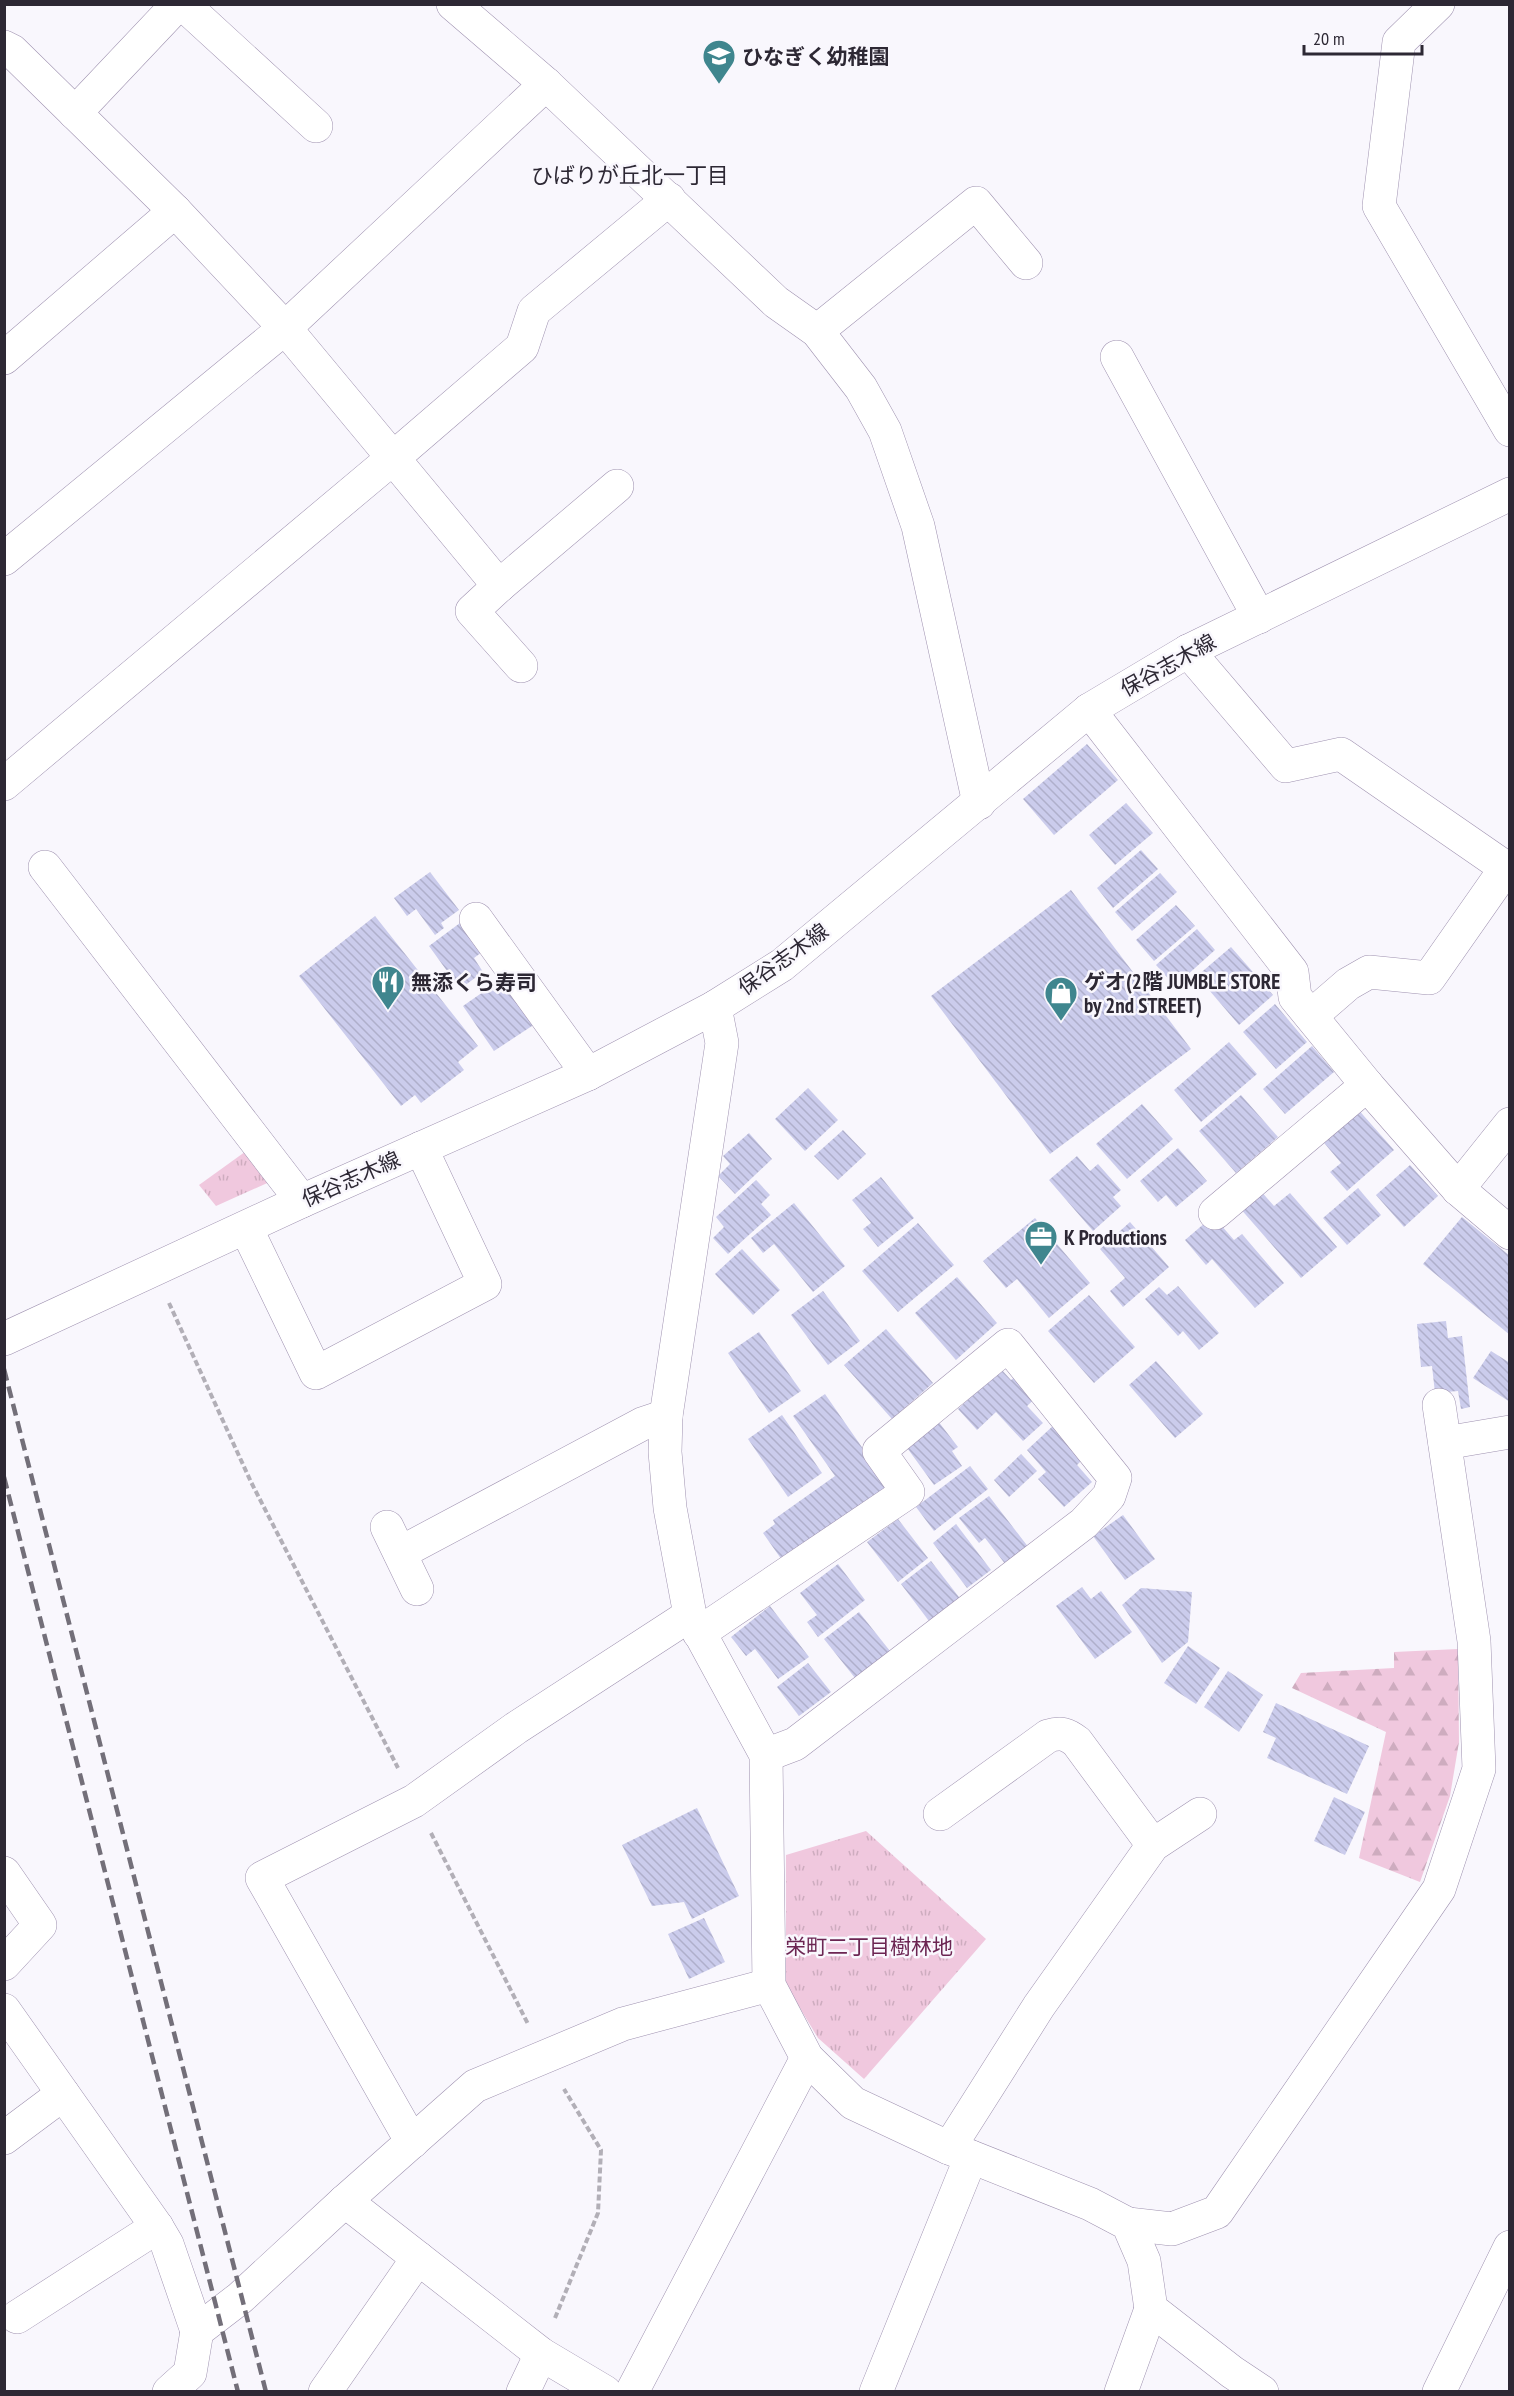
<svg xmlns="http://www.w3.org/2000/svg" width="1514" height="2396" viewBox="0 0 1514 2396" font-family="'PT Sans Narrow','Noto Sans JP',sans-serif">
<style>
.forest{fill:url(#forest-firs)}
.park{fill:url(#park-tufts)}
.building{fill:url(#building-back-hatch)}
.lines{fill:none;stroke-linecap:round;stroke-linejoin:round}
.minor-casing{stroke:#9f92b0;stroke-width:34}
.major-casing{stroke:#9f92b0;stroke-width:34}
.path{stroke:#b2afb7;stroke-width:4;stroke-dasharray:6 3;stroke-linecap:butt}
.minor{stroke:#fff;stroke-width:33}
.major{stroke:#fff;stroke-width:33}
.rail{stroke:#736f79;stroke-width:4.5;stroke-dasharray:12 6;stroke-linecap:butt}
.labels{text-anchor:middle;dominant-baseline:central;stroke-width:5;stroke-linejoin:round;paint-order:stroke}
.poi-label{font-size:21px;font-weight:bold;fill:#2d2834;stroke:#f9f7fd;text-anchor:start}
.street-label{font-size:21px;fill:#2d2834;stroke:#f9f7fd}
.park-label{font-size:21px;fill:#6b2552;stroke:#f9f7fd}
.neighbourhood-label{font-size:22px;fill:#2d2834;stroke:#f9f7fd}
</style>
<defs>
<pattern id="forest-firs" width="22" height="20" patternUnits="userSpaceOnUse" patternTransform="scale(1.5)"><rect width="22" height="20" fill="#f0c8de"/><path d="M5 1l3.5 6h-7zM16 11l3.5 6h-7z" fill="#ceacbf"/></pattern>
<pattern id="park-tufts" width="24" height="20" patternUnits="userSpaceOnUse" patternTransform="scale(1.5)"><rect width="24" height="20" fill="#f0c8de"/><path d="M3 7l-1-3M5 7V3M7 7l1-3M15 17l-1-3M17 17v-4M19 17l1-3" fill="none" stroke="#ceacbf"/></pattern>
<pattern id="building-back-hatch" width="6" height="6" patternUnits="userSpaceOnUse" patternTransform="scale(1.5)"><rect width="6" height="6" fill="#cbccec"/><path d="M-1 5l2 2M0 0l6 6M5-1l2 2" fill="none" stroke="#afafcb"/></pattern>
</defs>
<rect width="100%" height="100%" fill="#f9f7fd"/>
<!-- forest -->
<path class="forest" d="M1458 1649 1459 1742 1450 1796 1420 1882 1359 1858 1386 1732 1292 1688 1301 1673 1394 1668V1652Z"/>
<!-- park -->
<g class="park">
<path d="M249 1149 274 1180 216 1206 199 1185Z"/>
<path d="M866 1831 986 1939 864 2079 818 2038 786 1985V1855Z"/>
</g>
<!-- building -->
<g class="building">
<path d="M1087 744 1118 780 1054 835 1023 799Z"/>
<path d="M1126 803 1153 833 1115 865 1089 835Z"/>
<path d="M1141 850 1158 869 1113 908 1097 888Z"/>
<path d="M430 872 459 910 441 923 444 928 435 935 416 909 407 916 394 898Z"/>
<path d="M1160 873 1177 892 1132 931 1115 912Z"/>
<path d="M1071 890 1191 1049 1050 1154 931 996Z"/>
<path d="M1176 905 1195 926 1154 961 1136 940Z"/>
<path d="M375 916 478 1046 458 1062 464 1070 421 1103 415 1095 401 1106 299 976Z"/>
<path d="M460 923 482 952 474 958 483 972 460 989 429 946Z"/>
<path d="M1197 929 1215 950 1175 986 1156 965Z"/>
<path d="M1231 947 1273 995 1239 1025 1197 976Z"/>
<path d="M503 978 535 1024 494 1051 463 1006Z"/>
<path d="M1275 1004 1307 1042 1276 1069 1243 1032Z"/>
<path d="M1229 1042 1257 1074 1201 1122 1174 1090Z"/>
<path d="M1312 1046 1334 1072 1285 1114 1263 1089Z"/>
<path d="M808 1088 838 1120 805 1151 775 1119Z"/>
<path d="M1241 1095 1278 1137 1236 1173 1199 1131Z"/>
<path d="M1142 1104 1173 1139 1127 1179 1096 1144Z"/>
<path d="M1356 1107 1394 1150 1347 1191 1330 1172 1341 1163 1320 1138Z"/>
<path d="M843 1130 866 1154 838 1180 814 1156Z"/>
<path d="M749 1133 772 1159 735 1194 718 1176 730 1164 723 1156Z"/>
<path d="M1178 1148 1207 1181 1176 1207 1166 1195 1158 1202 1140 1181Z"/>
<path d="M1077 1156 1090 1171 1098 1164 1121 1190 1113 1197 1121 1206 1093 1231 1049 1180Z"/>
<path d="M1410 1165 1438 1196 1404 1227 1376 1195Z"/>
<path d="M881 1177 914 1218 878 1247 863 1229 871 1223 852 1200Z"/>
<path d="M756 1180 770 1195 761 1204 771 1215 728 1254 713 1238 724 1227 716 1217Z"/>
<path d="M1358 1188 1381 1215 1347 1245 1323 1218Z"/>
<path d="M1259 1189 1274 1206 1290 1193 1337 1247 1301 1278 1239 1207Z"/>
<path d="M794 1203 845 1266 813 1292 774 1244 763 1253 751 1238Z"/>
<path d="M1213 1216 1234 1240 1242 1234 1284 1283 1255 1308 1212 1259 1206 1265 1185 1240Z"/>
<path d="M1462 1217 1510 1256V1335L1423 1264Z"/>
<path d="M1035 1218 1090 1283 1049 1318 1017 1279 1006 1288 983 1261Z"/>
<path d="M1130 1222 1169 1267 1123 1307 1110 1291 1125 1278 1100 1249Z"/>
<path d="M918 1223 954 1265 898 1312 862 1271Z"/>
<path d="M742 1249 780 1290 753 1315 715 1274Z"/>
<path d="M957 1277 997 1323 956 1360 915 1313Z"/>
<path d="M1178 1286 1219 1333 1199 1350 1183 1331 1178 1336 1145 1299 1159 1287 1167 1295Z"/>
<path d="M823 1291 860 1341 828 1365 791 1315Z"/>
<path d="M1089 1295 1135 1347 1094 1383 1048 1331Z"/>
<path d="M1446 1321 1448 1338 1462 1336 1470 1407 1461 1409 1458 1391 1435 1393 1432 1366 1421 1367 1417 1324Z"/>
<path d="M886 1329 933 1383 892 1419 844 1365Z"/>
<path d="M759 1332 801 1391 769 1413 728 1353Z"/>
<path d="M1491 1351 1510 1363V1402L1473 1378Z"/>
<path d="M1156 1361 1203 1414 1175 1438 1129 1385Z"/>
<path d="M1001 1369 1011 1380 1019 1374 1039 1395 1027 1406 1043 1423 1023 1441 996 1412 977 1430 958 1409Z"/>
<path d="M825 1394 891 1489 784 1563 763 1533 775 1524 773 1520 835 1476 793 1416Z"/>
<path d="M782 1415 822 1473 788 1497 748 1439Z"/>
<path d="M938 1421 958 1447 952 1451 962 1466 934 1485 905 1445Z"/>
<path d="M1055 1424 1085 1457 1077 1465 1092 1482 1064 1507 1038 1479 1046 1472 1027 1450Z"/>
<path d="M1021 1454 1037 1471 1009 1497 994 1480Z"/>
<path d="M970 1466 988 1489 934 1531 916 1507Z"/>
<path d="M989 1496 1029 1548 1006 1565 985 1538 979 1543 959 1518Z"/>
<path d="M1123 1515 1155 1559 1125 1580 1093 1536Z"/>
<path d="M898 1519 928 1558 898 1582 867 1542Z"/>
<path d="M956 1524 991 1570 967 1588 933 1543Z"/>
<path d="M931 1561 962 1601 932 1625 901 1584Z"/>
<path d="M838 1564 865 1600 818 1637 807 1622 817 1615 800 1593Z"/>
<path d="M1082 1587 1091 1599 1101 1591 1132 1632 1095 1659 1056 1606Z"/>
<path d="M1141 1588 1192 1592 1188 1642 1162 1663 1122 1605Z"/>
<path d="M770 1606 809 1657 778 1679 755 1649 746 1656 731 1637Z"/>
<path d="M859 1612 890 1651 855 1678 824 1639Z"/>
<path d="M1188 1646 1220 1668 1196 1704 1164 1683Z"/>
<path d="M808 1663 831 1692 799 1716 777 1687Z"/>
<path d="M1228 1671 1263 1695 1239 1732 1204 1707Z"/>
<path d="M1276 1703 1369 1746 1347 1794 1267 1758 1276 1738 1263 1732Z"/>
<path d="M1334 1797 1365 1812 1345 1855 1314 1841Z"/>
<path d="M697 1808 739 1896 692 1919 684 1902 652 1906 622 1845Z"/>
<path d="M704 1918 725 1962 689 1979 668 1934Z"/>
</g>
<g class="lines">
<!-- minor casing -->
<g class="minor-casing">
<g id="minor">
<path d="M183 4 316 126"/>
<path d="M453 4 546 84 776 302 817 331 861 388 885 431 918 526 979 803"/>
<path d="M1438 4 1399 42 1379 206 1510 430"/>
<path d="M4 47 12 51 175 211 285 328 393 458 522 347 534 311 669 199"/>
<path d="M75 113 178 4"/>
<path d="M817 331 976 203 1026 263"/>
<path d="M1117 357 1259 617"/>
<path d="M4 358 175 211"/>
<path d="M4 559 285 328 546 84"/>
<path d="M499 586 472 611 521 666"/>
<path d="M1188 651 1286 766 1341 754 1506 868 1429 978 1369 972 1348 984 1311 1016"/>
<path d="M1089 710 1292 972 1295 997 1367 1085 1458 1189 1510 1233"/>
<path d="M4 784 393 458 499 586 617 486"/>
<path d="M45 867 302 1201"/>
<path d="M476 919 588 1074"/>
<path d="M715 1007 722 1043 666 1416 665 1452 670 1508 690 1615 766 1755 769 1985 807 2058 853 2103 949 2148 1090 2204 1128 2224 1144 2261 1151 2309 1232 2372 1262 2392"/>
<path d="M1458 1189 1510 1124"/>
<path d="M1215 1213 1367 1085"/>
<path d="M246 1228 316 1373 485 1284 421 1148"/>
<path d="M1445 1443 1510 1432"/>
<path d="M387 1527 417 1589"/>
<path d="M400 1553 642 1424 666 1416"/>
<path d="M699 1633 908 1492 879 1451 1008 1345 1115 1478 1109 1496 1084 1523 795 1744 766 1755"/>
<path d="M940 1814 1048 1736C1061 1732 1067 1734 1077 1742L1153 1845"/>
<path d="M4 1873 40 1925 4 1964"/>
<path d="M4 2010 157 2227 167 2244 197 2331"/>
<path d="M4 2138 63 2094"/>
<path d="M412 2142 262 1878 414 1801 516 1728 690 1615"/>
<path d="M949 2148 1039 2006 1153 1845 1200 1814"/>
<path d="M345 2201 541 2354 605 2392"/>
<path d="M1128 2224 1172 2229 1217 2212 1439 1889 1479 1769 1474 1641 1439 1405"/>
<path d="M17 2317 157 2227"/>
<path d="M169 2392 190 2373 197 2331 240 2298 345 2201 475 2086 623 2024 769 1985"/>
<path d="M325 2392 418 2258"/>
<path d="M523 2392 541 2354"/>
<path d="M632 2392 807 2058"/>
<path d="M876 2392 971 2157"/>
<path d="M1121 2392 1151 2309"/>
<path d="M1439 2392 1510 2247"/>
</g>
</g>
<!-- major casing -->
<g class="major-casing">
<path id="major" d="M4 1339 302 1201 588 1074 715 1007 782 965 1089 710 1188 651 1510 494"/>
</g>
<!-- path -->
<g class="path">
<path d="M169 1303 251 1482 398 1768"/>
<path d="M431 1833 528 2024"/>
<path d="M555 2318 598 2213 601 2150 564 2089"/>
</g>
<!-- minor -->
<use href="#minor" class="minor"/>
<!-- major -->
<use href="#major" class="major"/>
<!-- rail -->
<g class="rail">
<path d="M4 1369 266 2392"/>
<path d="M4 1477 238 2392"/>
</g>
</g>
<!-- icons -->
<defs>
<g id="school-pin" transform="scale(1.725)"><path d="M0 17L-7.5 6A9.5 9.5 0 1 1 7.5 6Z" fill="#3f868e" stroke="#f9f7fd"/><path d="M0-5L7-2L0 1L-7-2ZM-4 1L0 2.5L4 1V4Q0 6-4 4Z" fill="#fff"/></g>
<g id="restaurant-pin" transform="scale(1.725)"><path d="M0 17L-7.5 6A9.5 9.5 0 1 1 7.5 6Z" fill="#3f868e" stroke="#f9f7fd"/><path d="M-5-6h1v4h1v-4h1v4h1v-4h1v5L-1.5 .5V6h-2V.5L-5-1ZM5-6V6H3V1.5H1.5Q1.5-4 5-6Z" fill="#fff"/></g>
<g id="shop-pin" transform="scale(1.725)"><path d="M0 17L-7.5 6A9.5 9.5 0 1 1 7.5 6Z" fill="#3f868e" stroke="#f9f7fd"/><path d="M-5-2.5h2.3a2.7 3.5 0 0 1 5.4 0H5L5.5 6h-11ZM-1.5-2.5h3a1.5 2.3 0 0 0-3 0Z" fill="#fff"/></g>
<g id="office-pin" transform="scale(1.725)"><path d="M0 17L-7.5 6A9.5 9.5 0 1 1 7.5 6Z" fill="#3f868e" stroke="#f9f7fd"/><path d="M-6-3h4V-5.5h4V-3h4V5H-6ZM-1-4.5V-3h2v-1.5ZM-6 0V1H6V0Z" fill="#fff"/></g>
</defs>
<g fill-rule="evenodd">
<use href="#school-pin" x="719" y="56"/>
<use href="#restaurant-pin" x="388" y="982"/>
<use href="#shop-pin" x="1061" y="993"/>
<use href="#office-pin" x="1041" y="1237"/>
</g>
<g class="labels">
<!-- poi labels -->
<g class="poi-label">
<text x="742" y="56">ひなぎく幼稚園</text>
<text x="1084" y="981">ゲオ(2階 JUMBLE STORE<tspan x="1084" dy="24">by 2nd STREET)</tspan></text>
<text x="411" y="982">無添くら寿司</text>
<text x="1064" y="1237">K Productions</text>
</g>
<!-- street labels -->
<g class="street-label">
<text transform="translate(1168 665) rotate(-29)">保谷志木線</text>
<text transform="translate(783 959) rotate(-36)">保谷志木線</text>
<text transform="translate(351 1179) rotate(-24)">保谷志木線</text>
</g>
<!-- park labels -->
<g class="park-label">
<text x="869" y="1946">栄町二丁目樹林地</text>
</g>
<!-- neighbourhood labels -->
<g class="neighbourhood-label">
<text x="630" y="175">ひばりが丘北一丁目</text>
</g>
</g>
<!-- border -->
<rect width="1514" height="2396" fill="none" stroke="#2d2834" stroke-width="12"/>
<!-- scale -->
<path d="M1304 45v9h118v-9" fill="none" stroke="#2d2834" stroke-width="3"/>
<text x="1313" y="45" font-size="18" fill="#2d2834" stroke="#f9f7fd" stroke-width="4.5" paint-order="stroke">20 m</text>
</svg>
